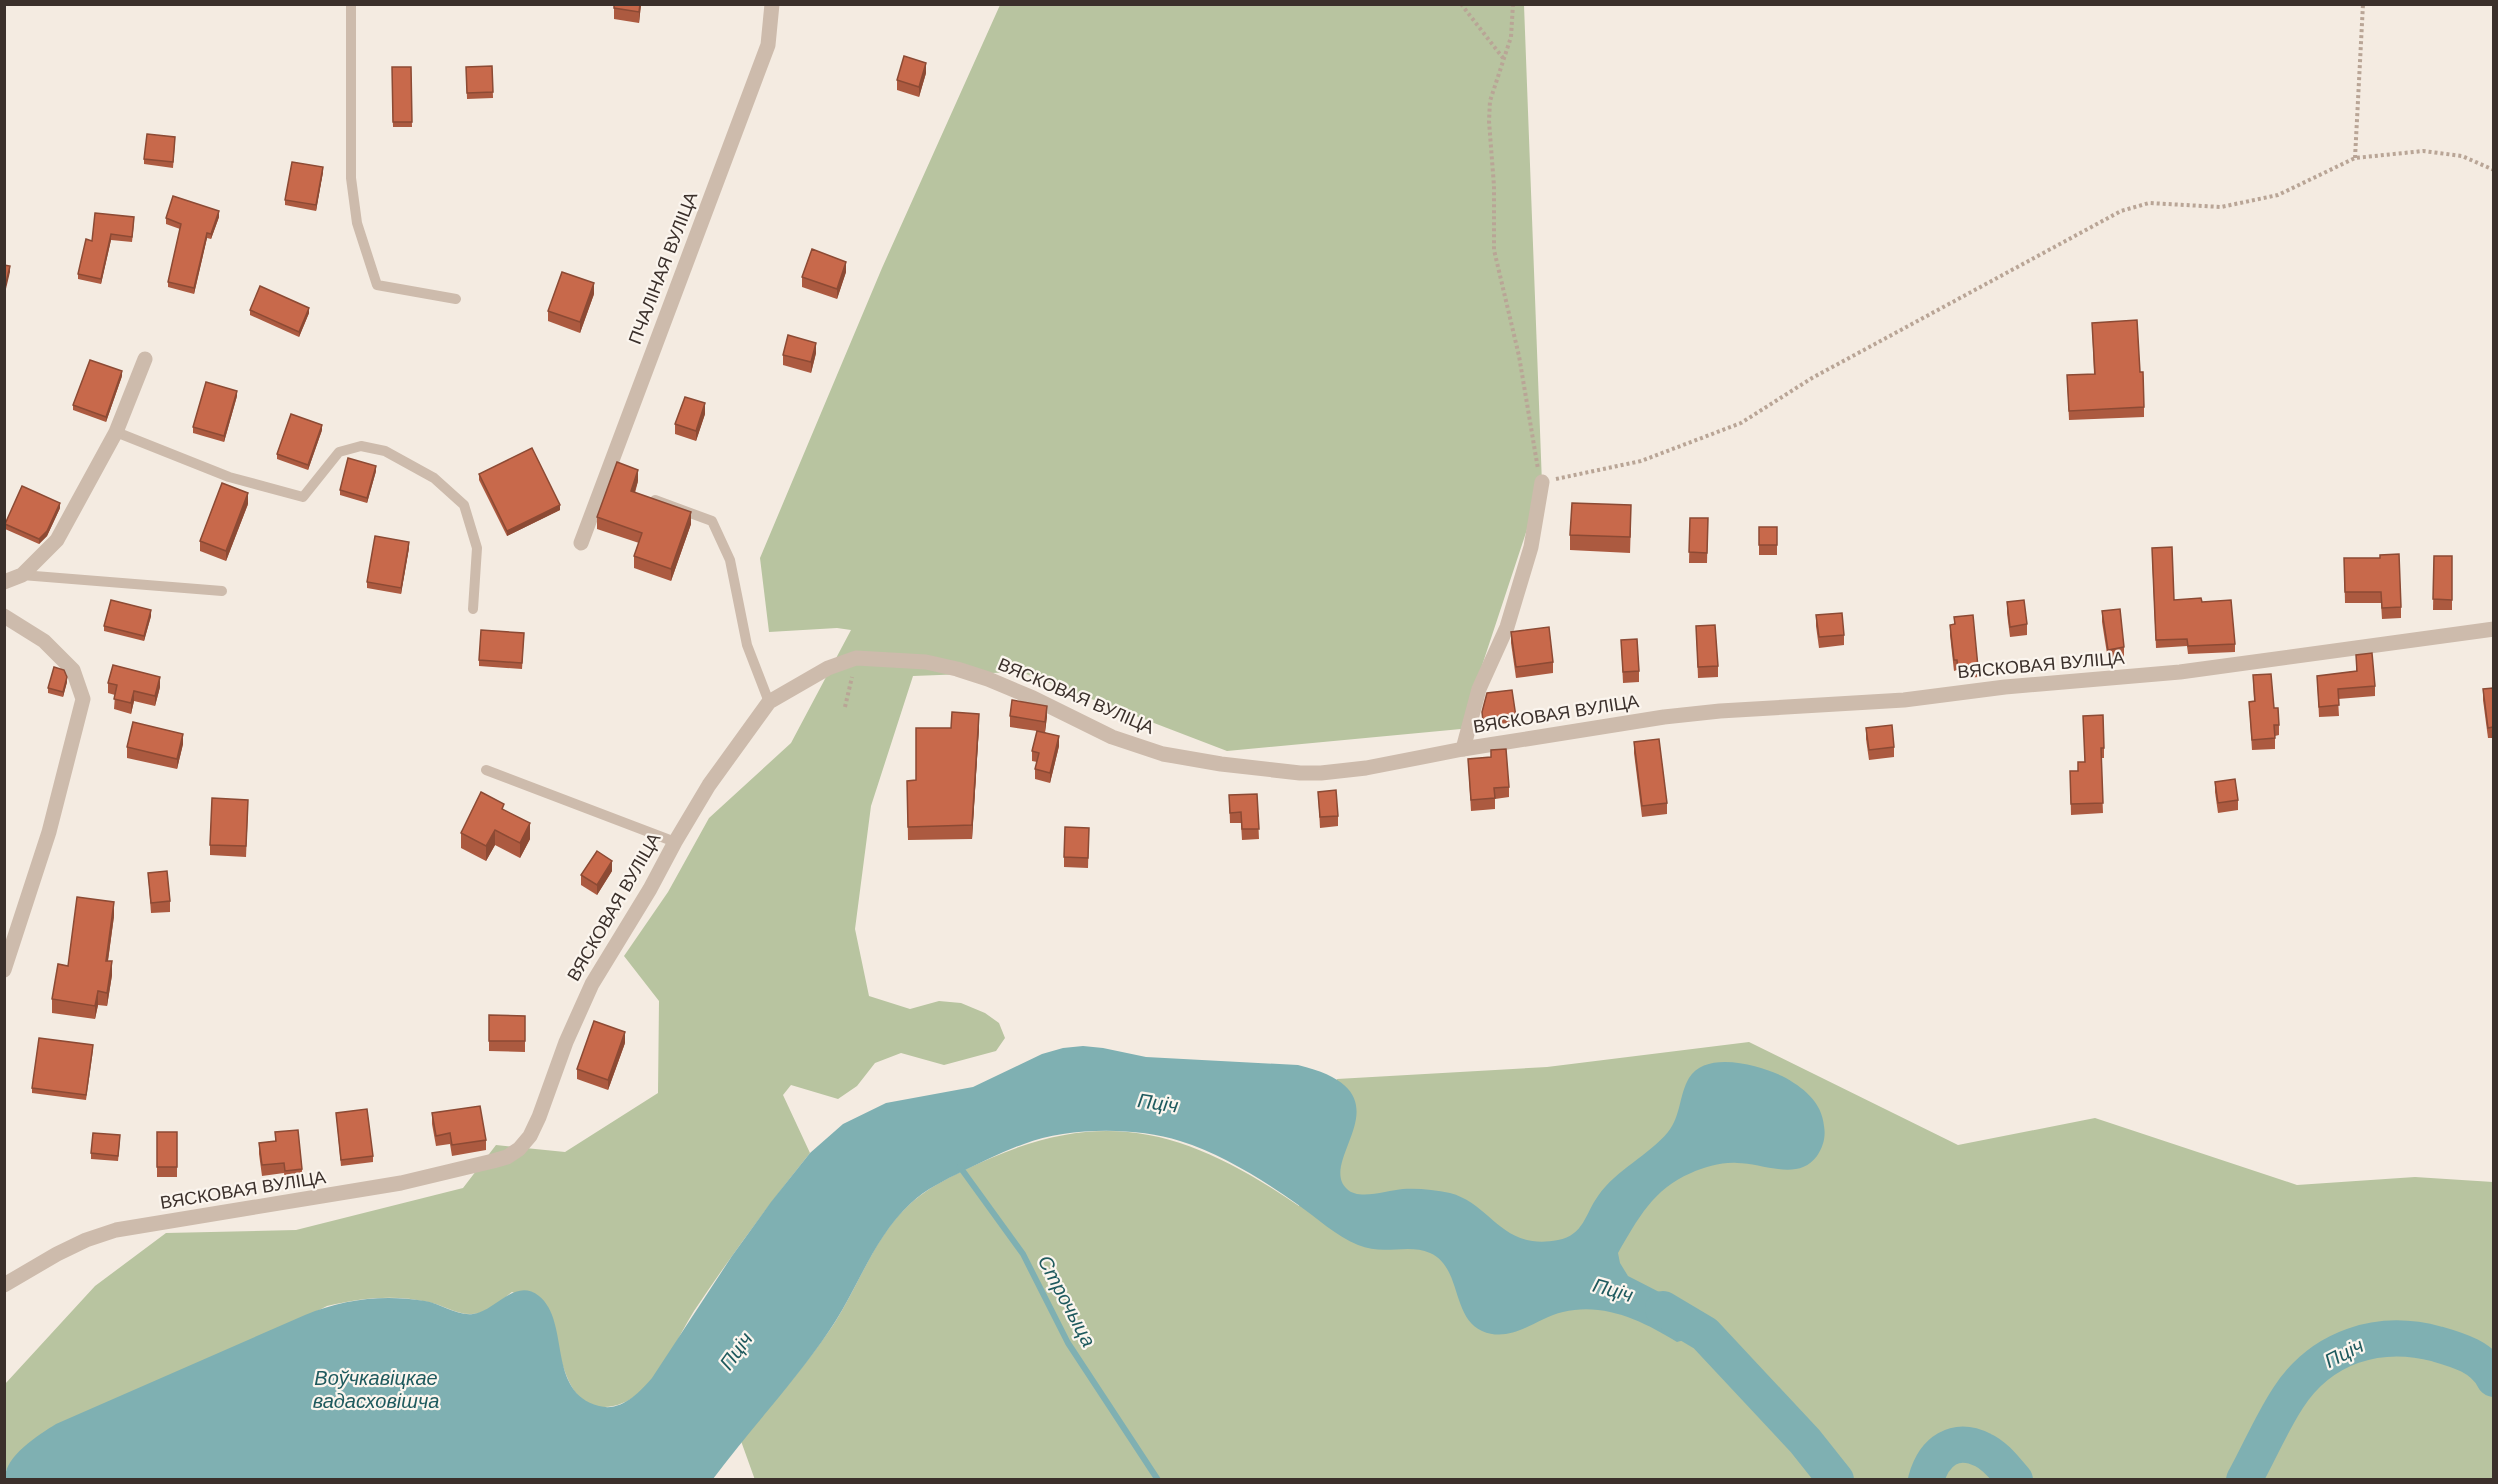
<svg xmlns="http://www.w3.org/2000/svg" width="2498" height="1484" viewBox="0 0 2498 1484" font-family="Helvetica,sans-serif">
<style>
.green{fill:#b8c4a0}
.water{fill:#7fb0b2}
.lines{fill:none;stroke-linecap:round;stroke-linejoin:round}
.stream{stroke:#7fb0b2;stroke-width:6}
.river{stroke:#7fb0b2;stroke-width:36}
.path{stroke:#b9a596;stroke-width:4;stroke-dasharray:3 3;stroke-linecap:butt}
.lane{stroke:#cdbbac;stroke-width:10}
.street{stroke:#cdbbac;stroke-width:15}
.wall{fill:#ac5a40}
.shaded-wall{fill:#8c4a34}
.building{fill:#c8694b;stroke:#8c4a34;stroke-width:1.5}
.labels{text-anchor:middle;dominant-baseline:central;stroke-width:4.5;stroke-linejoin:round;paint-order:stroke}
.street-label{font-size:18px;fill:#3b302b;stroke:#fbf5ee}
.water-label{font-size:20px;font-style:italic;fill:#1f5a5e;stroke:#fbf5ee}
</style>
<rect width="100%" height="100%" fill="#f4ebe1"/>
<!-- green -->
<g class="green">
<path d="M1000 5H1524L1542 484 1461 729 1227 751 1021 672 913 676 871 806 855 929 869 996 910 1009 939 1001 961 1003 985 1013 999 1023 1005 1038 996 1051 944 1065 901 1053 875 1063 857 1086 838 1099 791 1085 783 1095 810 1153C769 1204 730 1257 694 1311 677 1338 663 1374 638 1394 624 1405 604 1412 587 1403 562 1390 556 1333 548 1308L512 1292C500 1301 487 1314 472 1314 457 1315 443 1305 428 1302 395 1294 360 1298 327 1306L6 1470 5 1474V1384L95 1286 166 1233 296 1230 463 1188 496 1145 565 1152 658 1093 659 1001 624 956 668 892 709 818 791 743 851 630 837 628 769 632 760 558 882 268Z"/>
<path d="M1749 1042 1958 1145 2095 1118 2297 1185 2415 1177 2493 1182V1479L755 1480 741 1441C771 1405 802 1370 829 1331 858 1290 873 1236 912 1202 934 1183 964 1170 991 1158 1113 1105 1194 1135 1299 1206L1337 1079 1547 1067Z"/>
</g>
<!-- water -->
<path class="water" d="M1083 1046 1103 1048 1146 1057 1298 1065C1415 1093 1315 1159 1347 1189 1359 1201 1388 1190 1403 1189 1419 1188 1435 1190 1450 1193 1492 1204 1501 1251 1558 1240 1584 1235 1585 1214 1598 1196 1617 1169 1648 1156 1668 1132 1681 1116 1679 1095 1689 1078 1706 1050 1759 1065 1782 1076 1803 1087 1822 1102 1824 1126 1826 1137 1823 1147 1817 1156 1798 1182 1763 1163 1737 1163 1722 1162 1705 1167 1691 1173 1654 1188 1637 1220 1618 1253L1620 1263 1628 1276 1706 1316 1705 1334 1677 1342C1643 1321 1604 1302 1563 1312 1536 1318 1512 1344 1482 1331 1451 1317 1462 1267 1430 1253 1408 1243 1384 1256 1358 1245 1336 1236 1317 1218 1297 1204 1261 1179 1222 1154 1180 1141 1135 1127 1069 1127 1024 1144 1003 1151 983 1162 963 1171 945 1180 926 1189 911 1203 873 1238 858 1289 829 1331 794 1383 750 1429 713 1479H5C4 1457 38 1435 56 1424L305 1315C343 1299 384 1294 425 1301 442 1304 457 1316 473 1314 496 1311 515 1277 539 1296 571 1322 546 1392 599 1406 621 1412 639 1393 652 1378L732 1256 771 1202 810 1153 843 1124 886 1103 973 1087 1042 1054 1063 1048Z"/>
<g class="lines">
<!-- stream -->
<path class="stream" d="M960 1167 1023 1254 1068 1343 1158 1480"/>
<!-- river -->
<g class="river">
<path d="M1663 1309 1705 1334 1805 1441 1836 1480"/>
<path d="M1926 1480C1934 1451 1955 1436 1983 1450 1996 1456 2006 1470 2015 1480"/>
<path d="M2244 1480C2259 1453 2271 1424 2288 1398 2321 1347 2378 1328 2437 1344 2458 1350 2483 1357 2494 1379"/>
</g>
<!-- path -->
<g class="path">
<path d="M1461 4 1503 58"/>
<path d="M1513 4 1511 37 1490 101 1489 121 1494 186V250L1519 356 1538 469"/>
<path d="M2355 158 2363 4"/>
<path d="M1556 479 1641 461 1741 423 1812 378 2121 211 2149 203 2221 207 2278 195 2355 158 2423 151 2462 156 2494 170"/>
<path d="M845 707 852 677"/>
</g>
<!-- lane -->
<g class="lane">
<path d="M351 4V178L357 223 377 285 456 299"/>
<path d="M116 432 229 477 303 497 339 452 361 446 385 451 434 478 464 505 477 548 473 609"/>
<path d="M655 500 712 521 730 560 747 645 769 702"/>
<path d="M22 575 222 591"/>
<path d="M486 770 675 842"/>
</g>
<!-- street -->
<g class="street">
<path d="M581 543 768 45 772 4"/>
<path d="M4 582 22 575 57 540 116 432 145 359"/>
<path d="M4 616 44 641 73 670 83 699 49 832 4 970"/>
<path d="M1463 749 1479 689 1507 627 1531 547 1542 482"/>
<path d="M4 1285 57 1254 86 1240 116 1230 401 1183 493 1161 507 1157 519 1149 530 1136 539 1117 566 1042 592 984 650 889 675 842 709 785 769 702 828 668 856 658 926 662 957 669 988 679 1033 698 1112 737 1163 754 1221 764 1300 773H1321L1366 768 1463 749 1664 717 1720 711 1904 700 2005 687 2180 672 2494 629"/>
</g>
</g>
<!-- wall -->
<g class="wall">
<path d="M614 4H641L639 23 614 19Z"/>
<path d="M492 66 493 98 467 99 466 67Z"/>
<path d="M392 67H411L412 127H393Z"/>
<path d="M926 73 919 97 897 90V80Z"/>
<path d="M175 142 173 168 144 164V159Z"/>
<path d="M323 172 316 211 285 205V200Z"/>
<path d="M219 217 211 239 207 238 194 294 168 287V282L180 229 166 224V218Z"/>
<path d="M134 223 132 242 111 240 101 284 78 279V274L92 241Z"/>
<path d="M846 272 837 299 802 287V277Z"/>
<path d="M594 294 580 333 548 321V311Z"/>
<path d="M250 310 309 313 299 337 250 315Z"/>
<path d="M2092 323 2140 372 2144 407V417L2069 420 2067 375 2094 374Z"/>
<path d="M816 353 811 373 783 365V355Z"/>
<path d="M122 376 106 422 73 410V405Z"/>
<path d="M237 396 224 442 193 433V427Z"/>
<path d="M705 414 696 441 675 434V424Z"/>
<path d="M322 430 308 470 277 459V454Z"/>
<path d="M376 471 367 503 340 495V490Z"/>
<path d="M479 474 560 510 507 536 479 480Z"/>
<path d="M638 481 635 493 691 524 671 581 634 568V556L639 543 597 529V517Z"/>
<path d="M248 504 226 561 200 551V541Z"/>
<path d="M60 508 47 536 39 544 5 529V524Z"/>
<path d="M1690 518H1708L1707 563H1689Z"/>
<path d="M1631 521 1630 553 1570 550V535Z"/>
<rect x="1759" y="527" width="18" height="28"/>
<path d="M409 548 401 594 367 588V582Z"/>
<path d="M2152 556 2174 600 2202 602 2235 644V652L2188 654 2187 646 2156 648Z"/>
<path d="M2434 556H2452V610H2433Z"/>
<path d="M2344 558 2401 607V618L2382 619 2381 603H2345Z"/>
<path d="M2007 602 2027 624V635L2010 637 2007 613Z"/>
<path d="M2102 611 2124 647V657L2108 660 2102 622Z"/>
<path d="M1816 615 1844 635V645L1819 648 1816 626Z"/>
<path d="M151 616 144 641 104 631V626Z"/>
<path d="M1954 617 1978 667V677L1958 679 1957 670 1954 671 1950 635V625H1954Z"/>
<path d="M1696 626 1718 666V677L1698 678Z"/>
<path d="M1511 632 1553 662V673L1516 678 1511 643Z"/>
<path d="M524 633 522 669 479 666V660Z"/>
<path d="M1621 640 1639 671V682L1623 683Z"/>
<path d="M2356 655 2375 686V696L2338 699 2339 716 2319 717 2317 676 2356 671Z"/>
<path d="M2253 675 2279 725V735L2275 736V749L2252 750 2249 702 2254 701Z"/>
<path d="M67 682 63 697 48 693V688Z"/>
<path d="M108 683 160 687 155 706 134 701 131 714 114 709 115 695 108 693Z"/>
<path d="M2493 688V738H2488L2483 700V689Z"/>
<path d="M1482 712 1516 717V722L1483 726Z"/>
<path d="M1010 716H1047L1045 732 1059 746 1050 783 1035 779V769L1037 762 1032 761V751L1037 731 1010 727Z"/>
<path d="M2083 716 2104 748V758H2101L2103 813 2071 815 2070 771H2078L2085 762Z"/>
<path d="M979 727 972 839 908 840 907 781 916 780Z"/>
<path d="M1866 728 1894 747V757L1869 760 1866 739Z"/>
<path d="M1634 742 1667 803V814L1642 817 1634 753Z"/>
<path d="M183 744 177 769 127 758V747Z"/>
<path d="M1491 750 1509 787V797L1495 799V809L1471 811 1468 759 1491 757Z"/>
<path d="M2215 782 2238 800V810L2218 813 2215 792Z"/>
<path d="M1318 792 1338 816V826L1320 828Z"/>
<path d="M1257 794 1259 839 1242 840 1241 823H1230L1229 795Z"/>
<path d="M248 810 246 857 210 855V845Z"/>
<path d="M504 810 530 839 520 858 495 845 486 861 461 848V833Z"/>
<path d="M1089 828 1088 868 1064 867V857Z"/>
<path d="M612 871 597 895 581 885V875Z"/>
<path d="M148 873 170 901V912L151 913Z"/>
<path d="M114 916 108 961 112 975 107 1006 98 1005 95 1019 52 1013V999L68 966Z"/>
<path d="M489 1015 525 1016V1052L489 1051Z"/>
<path d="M625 1043 608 1090 577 1079V1069Z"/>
<path d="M93 1050 86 1100 32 1093V1088Z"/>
<path d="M336 1113 373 1156V1162L341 1166Z"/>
<path d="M432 1113 486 1140V1150L452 1156 450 1144 436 1146 432 1124Z"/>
<rect x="157" y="1132" width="20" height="45"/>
<path d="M275 1132 302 1169V1179L285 1181 284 1173 262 1176 259 1154V1143L275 1141Z"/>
<path d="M120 1140 118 1161 91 1159V1153Z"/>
</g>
<!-- shaded-wall -->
<g class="shaded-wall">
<path d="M640 4H641L639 23V12Z"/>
<path d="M926 63V73L919 97V87Z"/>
<path d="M323 167V172L316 211V205Z"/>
<path d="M219 211V217L211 239V234Z"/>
<path d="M207 233V238L194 294V288Z"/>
<path d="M111 234V240L101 284V279Z"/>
<path d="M846 262V272L837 299V289Z"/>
<path d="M10 266V272L4 297V291Z"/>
<path d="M594 283V294L580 333V322Z"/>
<path d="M309 308V313L299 337V332Z"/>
<path d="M816 343V353L811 373V362Z"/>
<path d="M122 371V376L106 422V417Z"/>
<path d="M237 391V396L224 442V436Z"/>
<path d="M705 403V414L696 441V431Z"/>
<path d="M322 425V430L308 470V465Z"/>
<path d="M376 466V471L367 503V498Z"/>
<path d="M638 470V481L631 503V491Z"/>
<path d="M248 493V504L226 561V551Z"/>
<path d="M60 503V508L47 536 39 544V539Z"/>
<path d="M560 505V510L507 536V531Z"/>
<path d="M691 512V524L671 581V569Z"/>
<path d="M409 542V548L401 594V588Z"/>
<path d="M151 610V616L144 641V636Z"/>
<path d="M67 677V682L63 697V692Z"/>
<path d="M160 677V687L155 706V696Z"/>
<path d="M134 691V701L131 714V703Z"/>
<path d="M1047 706V716L1045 732V722Z"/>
<path d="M979 714V727L972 839V825Z"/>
<path d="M183 734V744L177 769V759Z"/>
<path d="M1059 736V746L1050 783V773Z"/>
<path d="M530 823V839L520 858V843Z"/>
<path d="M495 830V845L486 861V846Z"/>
<path d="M612 861V871L597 895V885Z"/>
<path d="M114 902V916L106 974V961Z"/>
<path d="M112 961V975L107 1006V993Z"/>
<path d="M98 991V1005L95 1019V1006Z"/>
<path d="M625 1032V1043L608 1090V1080Z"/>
</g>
<!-- building -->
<g class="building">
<path d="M614 4H640L639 12 614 8Z"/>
<path d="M904 56 926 63 919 87 897 80Z"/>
<path d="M492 66 493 92 467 93 466 67Z"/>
<path d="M392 67H411L412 122H393Z"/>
<path d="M147 134 175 137 173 162 144 159Z"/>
<path d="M292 162 323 167 316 205 285 200Z"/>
<path d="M173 196 219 211 211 234 207 233 194 288 168 282 181 224 166 218Z"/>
<path d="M95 213 134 217 132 237 111 234 101 279 78 274 86 239 92 241Z"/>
<path d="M812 249 846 262 837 289 802 277Z"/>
<path d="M4 265 10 266 4 291Z"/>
<path d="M562 272 594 283 580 322 548 311Z"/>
<path d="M260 286 309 308 299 332 250 310Z"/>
<path d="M2137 320 2140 372H2143L2144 407 2069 411 2067 375 2095 374 2092 323Z"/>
<path d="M788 335 816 343 811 362 783 355Z"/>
<path d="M90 360 122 371 106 417 73 405Z"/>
<path d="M206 382 237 391 224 436 193 427Z"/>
<path d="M685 397 705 403 696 431 675 424Z"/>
<path d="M291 414 322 425 308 465 277 454Z"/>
<path d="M532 448 560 505 507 531 479 474Z"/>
<path d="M348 458 376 466 367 498 340 490Z"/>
<path d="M617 462 638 470 631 491 691 512 671 569 634 556 642 533 597 517Z"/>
<path d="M222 483 248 493 226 551 200 541Z"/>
<path d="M22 486 60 503 47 531 39 539 5 524Z"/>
<path d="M1572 503 1631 505 1630 537 1570 535Z"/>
<path d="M1690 518H1708L1707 553 1689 552Z"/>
<rect x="1759" y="527" width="18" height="18"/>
<path d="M375 536 409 542 401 588 367 582Z"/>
<path d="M2172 547 2174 600 2201 598 2202 602 2231 600 2235 644 2188 646 2187 639 2156 640 2152 548Z"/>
<path d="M2399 554 2401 607 2382 608 2381 592H2345L2344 558H2380V555Z"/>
<path d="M2434 556H2452V600L2433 599Z"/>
<path d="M111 600 151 610 144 636 104 626Z"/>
<path d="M2024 600 2027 624 2010 627 2007 602Z"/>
<path d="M2120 609 2124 647 2108 650 2102 611Z"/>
<path d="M1842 613 1844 635 1819 637 1816 615Z"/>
<path d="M1973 615 1978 667 1958 669 1957 660H1954L1950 625 1955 624 1954 617Z"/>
<path d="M1715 625 1718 666 1698 667 1696 626Z"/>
<path d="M1549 627 1553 662 1516 667 1511 632Z"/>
<path d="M481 630 524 633 522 663 479 660Z"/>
<path d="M1637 639 1639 671 1623 672 1621 640Z"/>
<path d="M2372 653 2375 686 2338 689 2339 705 2319 707 2317 676 2357 671 2356 655Z"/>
<path d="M113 665 160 677 155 696 134 691 131 703 114 699 117 685 108 683Z"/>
<path d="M54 667 64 670 67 677 63 692 48 688Z"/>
<path d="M2271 674 2274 708H2278L2279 725H2274L2275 738 2252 740 2249 702 2255 701 2253 675Z"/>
<path d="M2493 688V727L2488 728 2483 689Z"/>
<path d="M1512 690 1516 717 1483 721 1482 712 1487 693Z"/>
<path d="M1012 700 1047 706 1045 722 1010 716Z"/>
<path d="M952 712 979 714 972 825 908 827 907 781 916 780V728H951Z"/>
<path d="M2103 715 2104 748H2101L2103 803 2071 804 2070 771H2078V762H2085L2083 716Z"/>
<path d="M133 722 183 734 177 759 127 747Z"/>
<path d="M1892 725 1894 747 1869 750 1866 728Z"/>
<path d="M1037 731 1059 736 1050 773 1035 769 1039 753 1032 751Z"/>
<path d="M1659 739 1667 803 1642 806 1634 742Z"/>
<path d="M1506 749 1509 787 1494 788 1495 798 1471 800 1468 759 1491 757V750Z"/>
<path d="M2235 779 2238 800 2218 803 2215 782Z"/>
<path d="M1336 790 1338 816 1320 817 1318 792Z"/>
<path d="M481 792 504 804 502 809 530 823 520 843 495 830 486 846 461 833Z"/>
<path d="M1257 794 1259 829H1242L1241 812 1230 813 1229 795Z"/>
<path d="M212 798 248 800 246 846 210 845Z"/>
<path d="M1065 827 1089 828 1088 858 1064 857Z"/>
<path d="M597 851 612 861 597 885 581 875Z"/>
<path d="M167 871 170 901 151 903 148 873Z"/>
<path d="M77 897 114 902 106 961H112L107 993 98 991 95 1006 52 999 58 964 68 966Z"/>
<path d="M489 1015 525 1016V1041H489Z"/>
<path d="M594 1021 625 1032 608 1080 577 1069Z"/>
<path d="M39 1038 93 1045 86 1095 32 1088Z"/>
<path d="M480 1106 486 1140 452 1145 450 1133 436 1136 432 1113Z"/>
<path d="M367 1109 373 1156 341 1160 336 1113Z"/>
<path d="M298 1130 302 1169 285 1171 284 1163 262 1165 259 1143 276 1141 275 1132Z"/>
<rect x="157" y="1132" width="20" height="35"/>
<path d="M93 1133 120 1135 118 1156 91 1153Z"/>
</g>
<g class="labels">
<!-- street labels -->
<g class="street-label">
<text transform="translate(663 268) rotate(-69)">ПЧАЛІНАЯ ВУЛІЦА</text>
<text transform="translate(2041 665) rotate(-5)">ВЯСКОВАЯ ВУЛІЦА</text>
<text transform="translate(1076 696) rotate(23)">ВЯСКОВАЯ ВУЛІЦА</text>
<text transform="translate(1556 714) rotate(-9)">ВЯСКОВАЯ ВУЛІЦА</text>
<text transform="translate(614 907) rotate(-60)">ВЯСКОВАЯ ВУЛІЦА</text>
<text transform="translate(243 1190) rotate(-9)">ВЯСКОВАЯ ВУЛІЦА</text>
</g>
<!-- water labels -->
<g class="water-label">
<text transform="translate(1158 1103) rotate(8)">Пціч</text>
<text transform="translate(1613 1290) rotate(16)">Пціч</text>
<text transform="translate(1067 1301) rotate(62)">Строчыца</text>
<text transform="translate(736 1351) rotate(-54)">Пціч</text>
<text transform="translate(2344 1353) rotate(-27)">Пціч</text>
<text x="376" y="1378">Воўчкавіцкае<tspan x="376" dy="23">вадасховішча</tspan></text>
</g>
</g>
<!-- border -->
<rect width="2498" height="1484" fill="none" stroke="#3b302b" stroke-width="12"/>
</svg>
